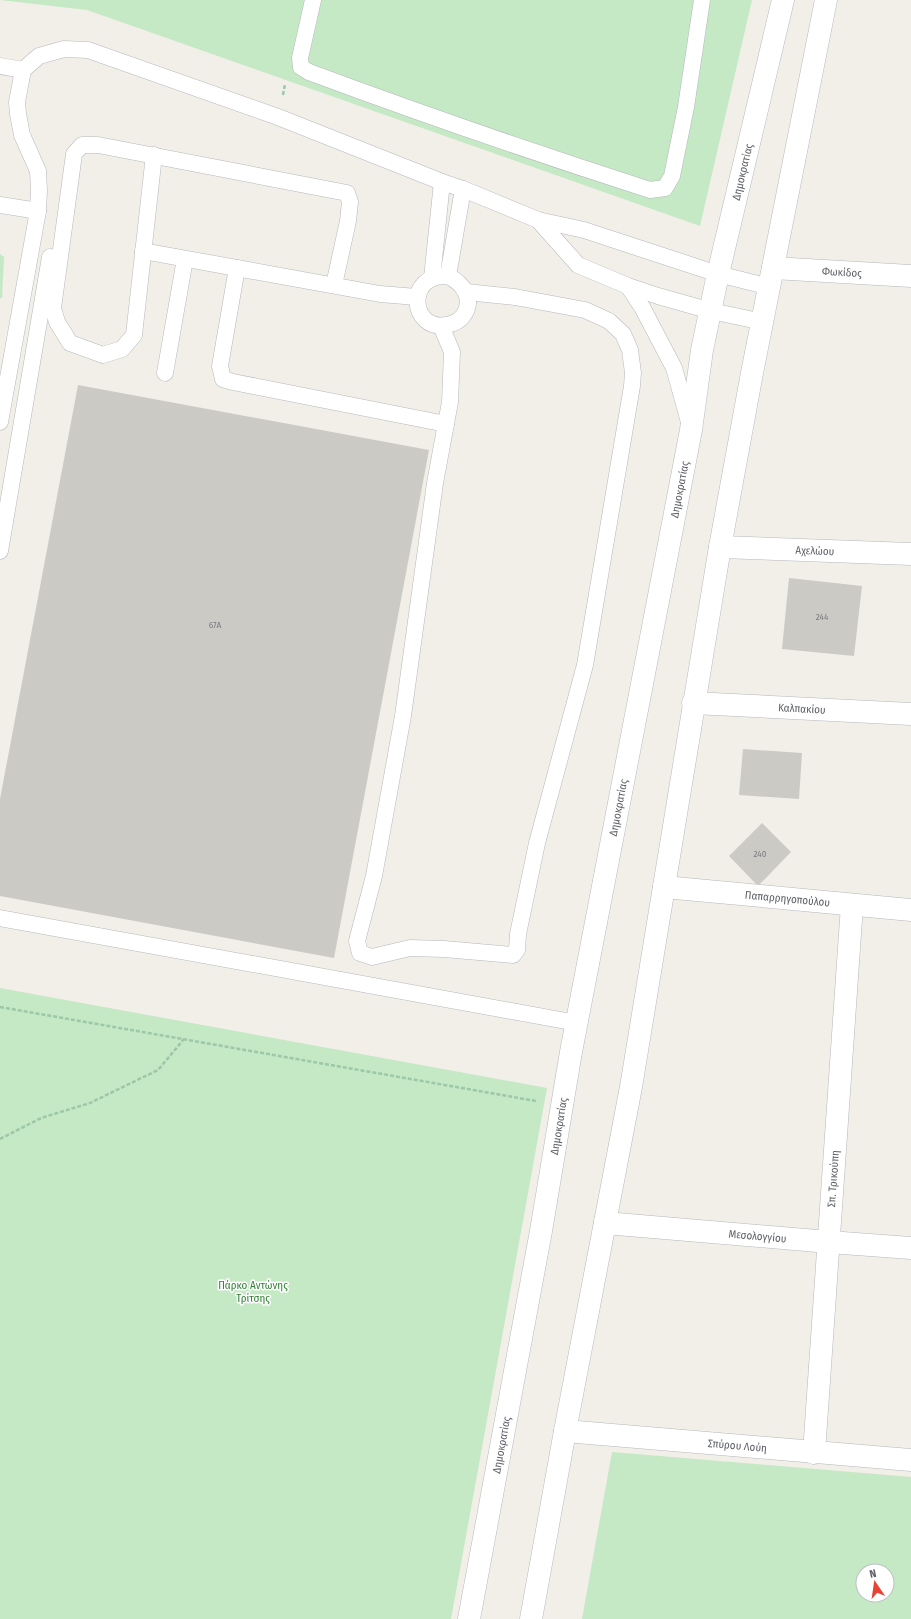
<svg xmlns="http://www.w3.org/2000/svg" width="911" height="1619" viewBox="0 0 911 1619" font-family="'Fira Sans Condensed',sans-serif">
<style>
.green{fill:#c5e8c5;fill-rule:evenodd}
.building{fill:#cccac5}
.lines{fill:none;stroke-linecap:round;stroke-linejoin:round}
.lane-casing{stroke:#b5b8bc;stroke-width:17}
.street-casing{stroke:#b5b8bc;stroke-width:23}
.secondary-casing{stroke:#b6babf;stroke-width:23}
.path{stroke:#9cc7a9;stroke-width:2.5;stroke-dasharray:4 2;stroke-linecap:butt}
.lane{stroke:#fff;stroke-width:16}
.street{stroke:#fff;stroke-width:22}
.secondary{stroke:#fff;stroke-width:22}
.labels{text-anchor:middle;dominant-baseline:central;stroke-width:3;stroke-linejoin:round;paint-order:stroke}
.number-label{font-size:9px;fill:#7a7d7f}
.street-label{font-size:11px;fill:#5f6368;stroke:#fff}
.park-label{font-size:11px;fill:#348238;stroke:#fff}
</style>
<rect width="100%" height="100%" fill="#f1efe8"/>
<!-- green -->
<g class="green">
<path d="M0 0H752L700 226 87 10Z"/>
<path d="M0 254 4 257 2 298H0Z"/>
<path d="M0 988 547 1088 451 1619H0Z"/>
<path d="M612 1452 911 1477V1619H582ZM863 1571H887V1595H863Z"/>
</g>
<!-- building -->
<g class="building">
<path d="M78 385 429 450 334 958 0 896V799Z"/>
<path d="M789 578 862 586 854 656 782 649Z"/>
<path d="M743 749 802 753 799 799 739 795Z"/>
<path d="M762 823 791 852 758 886 729 856Z"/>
</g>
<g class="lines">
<!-- lane casing -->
<g class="lane-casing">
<g id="lane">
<path d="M313 0 300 58 301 67 309 72C422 114 535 153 650 190L665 188 672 176 686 107 702 0"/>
<path d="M0 66 23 70"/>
<path d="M154 155 134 335 122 349 103 355 70 343 57 322 53 308 74 154 82 145H98L347 193 350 202 348 221 334 285"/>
<path d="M0 205 38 211"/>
<path d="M538 220 578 265 628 286 658 296 711 311 763 322"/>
<path d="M143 251 380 294 417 297"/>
<path d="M237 268 220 366 223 379 233 382 446 424"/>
<path d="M448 276C463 283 475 300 463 316 459 321 453 324 447 325 410 332 405 273 448 276L463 189"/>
<path d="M432 278 442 182"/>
<path d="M628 286 642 307 674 368 689 422"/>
<path d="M441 326 452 352 450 402 435 483 403 716 374 876 357 941 360 953 372 957 410 948 444 949 513 955 517 950 518 934 537 843 585 665 632 386 633 373 630 350 623 334 609 321 585 310 515 297 466 292"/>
<path d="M165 373 185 259"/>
<path d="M0 422 38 211 39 190 38 171 22 135 18 114 17 102 23 70 39 56 64 49 88 50 278 117 442 182 463 189 538 220 584 230 718 274 770 287"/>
<path d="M0 551 50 257"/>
<path d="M0 918 577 1023"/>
</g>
</g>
<!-- street casing -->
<g class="street-casing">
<g id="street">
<path id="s1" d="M773 268 911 276"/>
<path id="s2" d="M720 547 911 554"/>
<path id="s3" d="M693 703 911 714"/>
<path id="s4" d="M664 887 911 910"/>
<path id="s5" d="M605 1223 829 1242 911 1248"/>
<path id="s6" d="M565 1431 911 1460"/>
<path id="s7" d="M814 1453 852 905"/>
</g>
</g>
<!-- secondary casing -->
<g class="secondary-casing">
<g id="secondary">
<path id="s8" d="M469 1619 541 1231 571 1052 691 430 702 350 718 274 783 0"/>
<path d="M531 1619 565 1431 631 1087 720 547 752 373 826 0"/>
</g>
</g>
<!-- path -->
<g class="path">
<path d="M283 95 285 84"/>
<path d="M0 1007 536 1101"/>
<path d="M0 1139 41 1118 90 1103 158 1070 184 1039"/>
</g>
<!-- lane -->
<use href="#lane" class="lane"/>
<!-- street -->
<use href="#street" class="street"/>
<!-- secondary -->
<use href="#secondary" class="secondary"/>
</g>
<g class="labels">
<!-- number labels -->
<g class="number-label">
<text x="822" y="617">244</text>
<text x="215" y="625">67Α</text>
<text x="760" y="854">240</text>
</g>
<!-- street labels -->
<g class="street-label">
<text stroke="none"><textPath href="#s8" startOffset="1473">Δημοκρατίας</textPath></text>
<text stroke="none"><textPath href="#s1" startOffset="69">Φωκίδος</textPath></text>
<text stroke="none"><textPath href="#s8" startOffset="1149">Δημοκρατίας</textPath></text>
<text stroke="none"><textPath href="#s2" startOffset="95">Αχελώου</textPath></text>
<text stroke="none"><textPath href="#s3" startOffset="109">Καλπακίου</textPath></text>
<text stroke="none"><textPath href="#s8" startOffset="825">Δημοκρατίας</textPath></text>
<text stroke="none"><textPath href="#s4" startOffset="124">Παπαρρηγοπούλου</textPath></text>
<text stroke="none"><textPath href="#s8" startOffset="501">Δημοκρατίας</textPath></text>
<text stroke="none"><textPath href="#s7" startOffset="275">Σπ. Τρικούπη</textPath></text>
<text stroke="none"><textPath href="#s5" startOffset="153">Μεσολογγίου</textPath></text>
<text stroke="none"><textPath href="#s8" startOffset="177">Δημοκρατίας</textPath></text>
<text stroke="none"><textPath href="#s6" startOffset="173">Σπύρου Λούη</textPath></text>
</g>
<!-- park labels -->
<g class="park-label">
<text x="253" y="1285">Πάρκο Αντώνης<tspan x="253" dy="13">Τρίτσης</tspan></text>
</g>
</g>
<!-- north arrow -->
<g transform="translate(875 1583) rotate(347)"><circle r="19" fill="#ffffff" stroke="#bfc1c3"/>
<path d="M0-3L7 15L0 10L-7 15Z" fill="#ea4335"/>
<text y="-6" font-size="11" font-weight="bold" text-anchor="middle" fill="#5f6368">N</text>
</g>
</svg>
